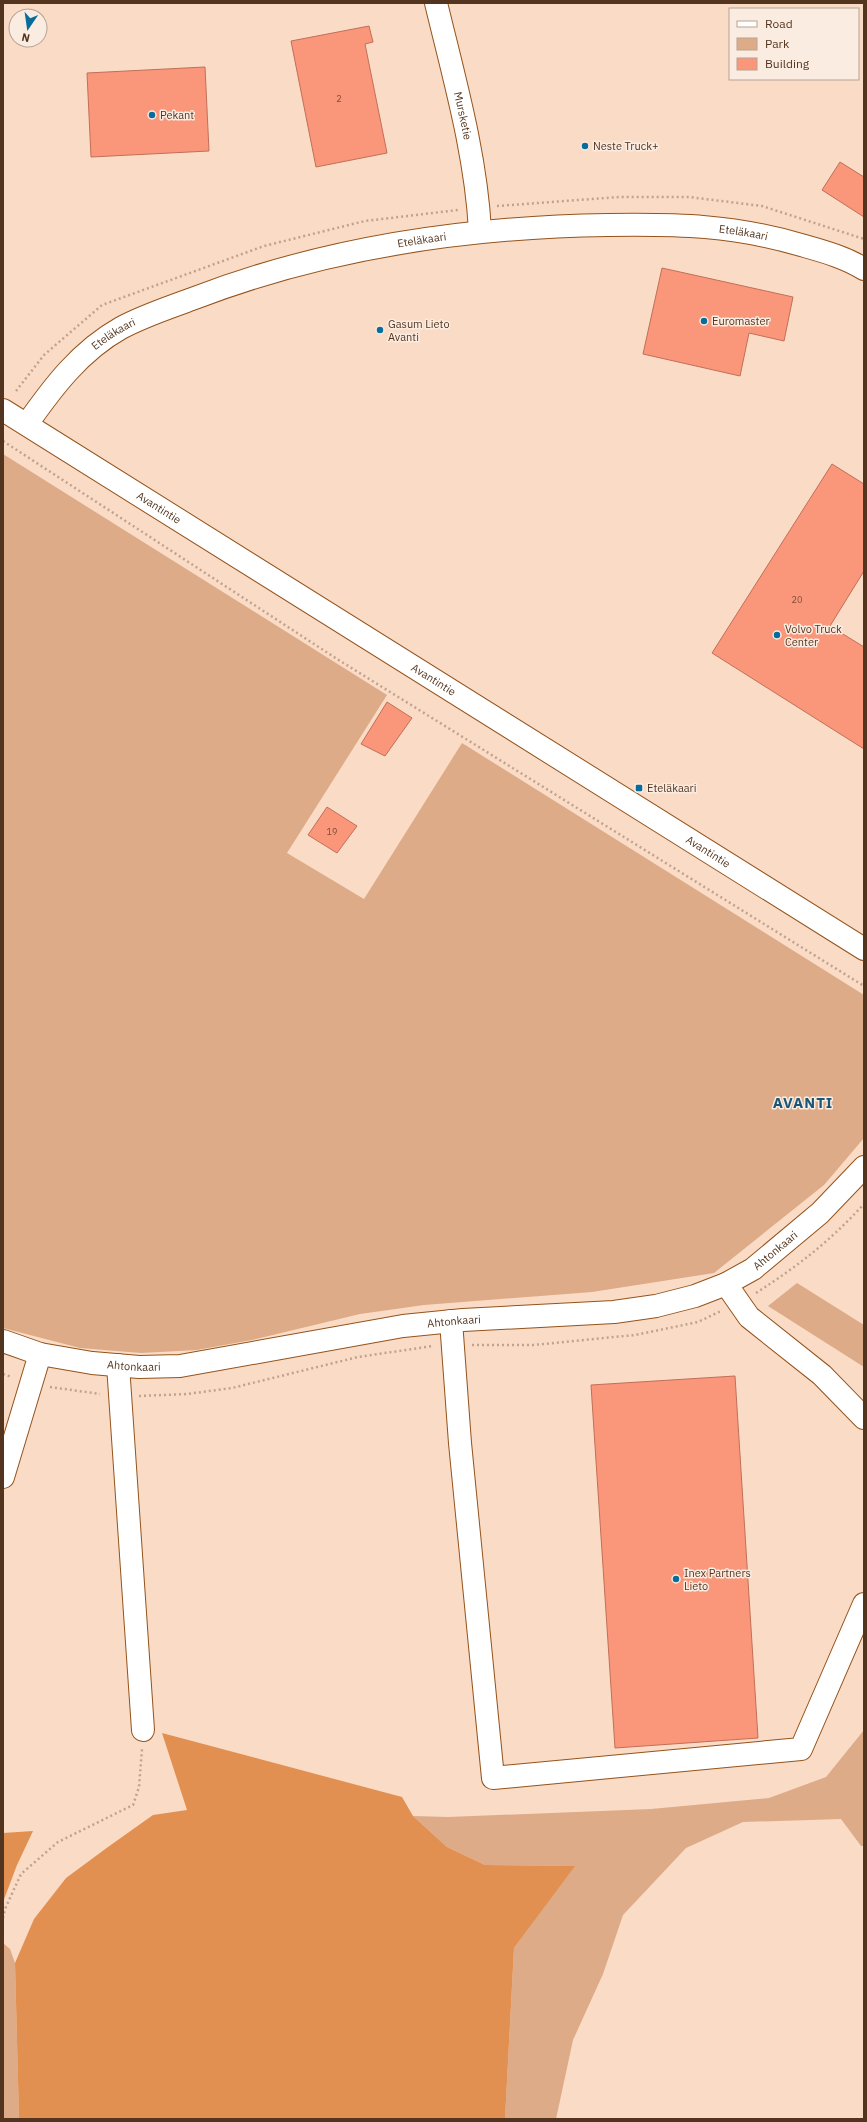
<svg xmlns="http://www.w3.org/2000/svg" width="867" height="2122" viewBox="0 0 867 2122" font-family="'IBM Plex Sans',sans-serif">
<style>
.green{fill:#ddab87}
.forest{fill:#e29051}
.building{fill:#fa977b;stroke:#c16f58}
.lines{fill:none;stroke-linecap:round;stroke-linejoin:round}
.minor-casing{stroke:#94531b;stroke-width:24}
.path{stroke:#c1a28d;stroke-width:2.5;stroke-dasharray:2 3;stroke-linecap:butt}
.minor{stroke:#fff;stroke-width:22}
.poi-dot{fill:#086d9b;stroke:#fbece1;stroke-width:1.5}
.labels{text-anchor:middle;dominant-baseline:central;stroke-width:3;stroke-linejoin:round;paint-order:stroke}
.number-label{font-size:9px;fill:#7d4e36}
.poi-label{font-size:11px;fill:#53351f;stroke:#fbece1;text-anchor:start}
.street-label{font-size:11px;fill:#53351f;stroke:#fbece1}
.district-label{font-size:15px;font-weight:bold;letter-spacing:1px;fill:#1a5676;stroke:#fbece1}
</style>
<rect width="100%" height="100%" fill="#fadbc6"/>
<!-- green -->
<g class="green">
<path d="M3 454 387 695 287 853 364 899 462 743 864 995V1138L824 1185 714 1273 592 1292 424 1305 360 1314 252 1340 197 1350 141 1353 80 1348 3 1328Z"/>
<path d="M797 1283 864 1325V1367L768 1306Z"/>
<path d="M864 1730V1846H861L841 1819 743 1822 686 1848 623 1915 603 1974 573 2040 556 2119H505L514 1948 574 1866 485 1865 447 1847 413 1816 448 1817 651 1809 769 1798 826 1777Z"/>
<path d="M3 1943 10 1949 15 1963 19 2119H3Z"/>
</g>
<!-- forest -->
<g class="forest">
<path d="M162 1733 402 1797 413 1816 447 1847 485 1865 575 1866 514 1948 505 2119H19L15 1963 34 1919 66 1878 108 1847 153 1815 187 1810Z"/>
<path d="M33 1831 17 1865 3 1902V1833Z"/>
</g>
<!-- building -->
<g class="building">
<path d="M369 26 373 42 365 44 387 153 316 167 291 41Z"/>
<path d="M205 67 209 151 91 157 87 73Z"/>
<path d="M840 162 864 177V217L822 190Z"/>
<path d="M662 268 793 297 784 341 749 333 740 376 643 354Z"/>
<path d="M832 464 864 484V571L830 626 864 647V749L712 653Z"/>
<path d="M387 702 412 718 385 756 361 744Z"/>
<path d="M327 807 357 826 337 853 308 835Z"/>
<path d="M735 1376 758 1738 615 1748 591 1385Z"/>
</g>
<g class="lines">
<!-- minor casing -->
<g class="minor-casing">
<g id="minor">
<path id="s1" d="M436 3C454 78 476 154 480 231"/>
<path id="s2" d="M3 410 864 949"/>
<path id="s3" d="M27 424C53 387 80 351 121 328 143 316 168 308 192 299 324 248 467 227 608 225 678 224 733 225 801 245 822 251 845 257 864 269"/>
<path d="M726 1284 749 1317 822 1375 864 1418"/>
<path d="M451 1321 460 1443 493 1778 801 1749 864 1604"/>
<path id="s4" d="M3 1341 40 1354 92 1363 139 1367 180 1366 403 1326 463 1320 614 1312 656 1306 695 1296 726 1284 753 1269 820 1213 864 1167"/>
<path d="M118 1365 143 1730"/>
<path d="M3 1477 40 1354"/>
</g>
</g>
<!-- path -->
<g class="path">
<path d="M497 206 619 197H689L762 206 864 239"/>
<path d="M16 391 44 355 102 305 264 246 365 221 458 210"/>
<path d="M3 441 337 659 864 986"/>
<path d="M756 1293C798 1266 829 1242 864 1204"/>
<path d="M472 1345H533L635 1335 698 1322 721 1311"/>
<path d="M3 1374 12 1377"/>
<path d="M50 1387 100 1394"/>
<path d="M139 1396 187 1394 232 1388 358 1357 433 1346"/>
<path d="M3 1918 5 1909 21 1874 58 1842 133 1805 139 1787 142 1749"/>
</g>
<!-- minor -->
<use href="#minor" class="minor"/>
</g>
<!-- markers -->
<g class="poi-dot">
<circle cx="152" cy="115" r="4"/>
<circle cx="585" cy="146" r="4"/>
<circle cx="704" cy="321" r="4"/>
<circle cx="380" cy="330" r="4"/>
<circle cx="777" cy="635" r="4"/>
<rect x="635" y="784" width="8" height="8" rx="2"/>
<circle cx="676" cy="1579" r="4"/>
</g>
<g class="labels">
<!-- number labels -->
<g class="number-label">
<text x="339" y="98">2</text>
<text x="797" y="599">20</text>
<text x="332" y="831">19</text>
</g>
<!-- poi labels -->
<g class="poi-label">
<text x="160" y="115">Pekant</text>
<text x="593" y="146">Neste Truck+</text>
<text x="712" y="321">Euromaster</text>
<text x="388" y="324">Gasum Lieto<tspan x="388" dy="13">Avanti</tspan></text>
<text x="785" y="629">Volvo Truck<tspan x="785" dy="13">Center</tspan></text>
<text x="647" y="788">Eteläkaari</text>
<text x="684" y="1573">Inex Partners<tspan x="684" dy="13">Lieto</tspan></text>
</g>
<!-- street labels -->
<g class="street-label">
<text stroke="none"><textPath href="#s1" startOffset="116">Mursketie</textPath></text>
<text stroke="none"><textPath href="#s3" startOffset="773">Eteläkaari</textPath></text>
<text stroke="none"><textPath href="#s3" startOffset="450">Eteläkaari</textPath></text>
<text stroke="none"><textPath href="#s3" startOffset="126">Eteläkaari</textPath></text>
<text stroke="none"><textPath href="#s2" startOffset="184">Avantintie</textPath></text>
<text stroke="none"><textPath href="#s2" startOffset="508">Avantintie</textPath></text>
<text stroke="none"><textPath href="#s2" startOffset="832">Avantintie</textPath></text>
<text stroke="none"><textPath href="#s4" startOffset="794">Ahtonkaari</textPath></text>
<text stroke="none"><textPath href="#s4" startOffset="458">Ahtonkaari</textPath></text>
<text stroke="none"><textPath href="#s4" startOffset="134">Ahtonkaari</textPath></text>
</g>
<!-- district labels -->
<g class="district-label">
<text x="803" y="1102">AVANTI</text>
</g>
</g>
<!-- border -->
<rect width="867" height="2122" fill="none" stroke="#53351f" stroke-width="8"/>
<!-- legend -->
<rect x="729" y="8" width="130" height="72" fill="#fbece1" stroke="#b8a393"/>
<rect x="737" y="21" width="20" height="6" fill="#ffffff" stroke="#b8a393"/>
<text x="765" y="28" font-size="12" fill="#53351f">Road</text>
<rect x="737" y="38" width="20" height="12" fill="#ddab87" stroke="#b8a393"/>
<text x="765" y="48" font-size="12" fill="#53351f">Park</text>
<rect x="737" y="58" width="20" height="12" fill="#fa977b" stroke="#b8a393"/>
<text x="765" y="68" font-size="12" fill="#53351f">Building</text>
<!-- north arrow -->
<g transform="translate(28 28) rotate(193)"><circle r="19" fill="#fbece1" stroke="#b8a393"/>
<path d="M0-3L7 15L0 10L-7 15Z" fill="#086d9b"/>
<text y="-6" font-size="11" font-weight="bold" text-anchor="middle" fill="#53351f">N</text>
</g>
</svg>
